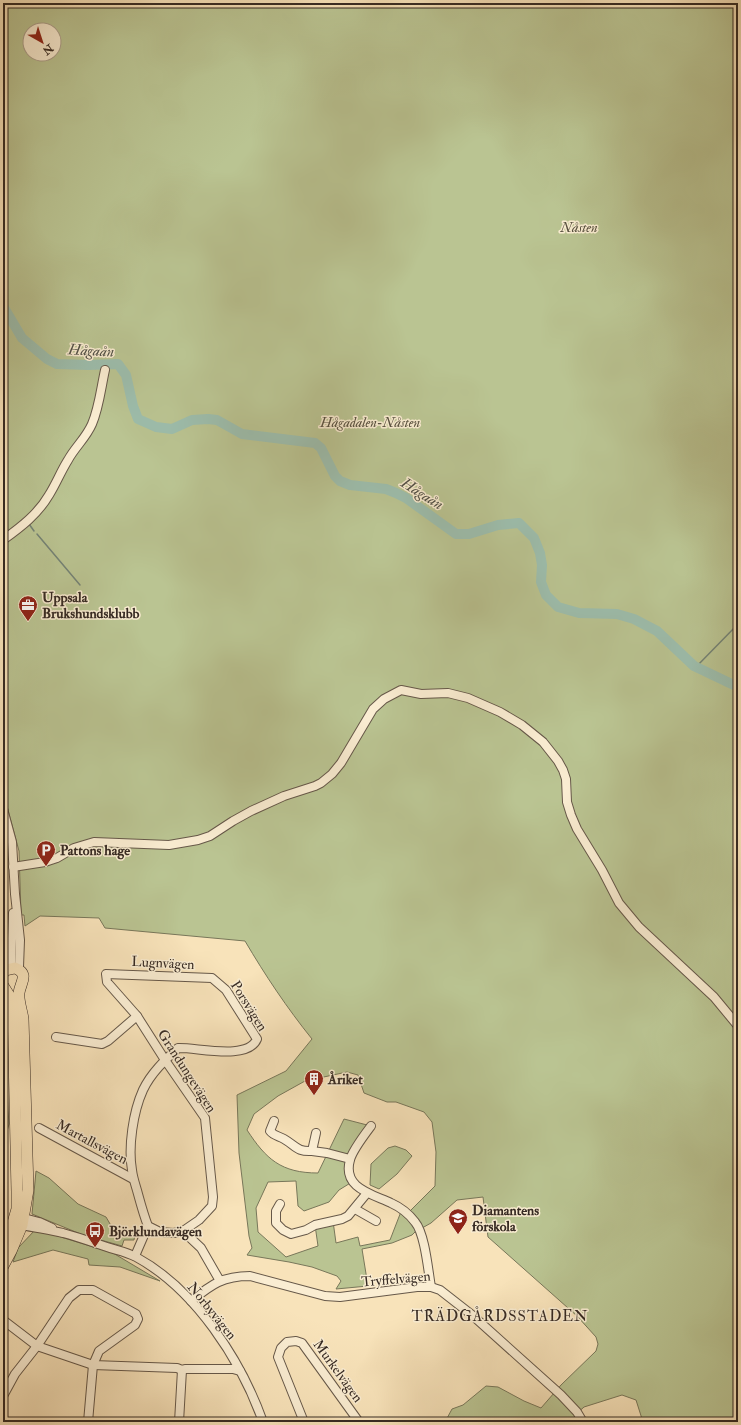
<svg xmlns="http://www.w3.org/2000/svg" width="741" height="1425" viewBox="0 0 741 1425" font-family="'IM FELL Double Pica',serif">
<style>
.green{fill:#bac492;stroke:#78775a;fill-rule:evenodd}
.lines{fill:none;stroke-linecap:round;stroke-linejoin:round}
.stream{stroke:#748376;stroke-width:1.5}
.river{stroke:#9dbead;stroke-width:10}
.minor-casing{stroke:#665849;stroke-width:10}
.major-casing{stroke:#362a23;stroke-width:12}
.minor{stroke:#faedd2;stroke-width:8}
.major{stroke:#f8e3ba;stroke-width:11}
.labels{text-anchor:middle;dominant-baseline:central;stroke-width:3;stroke-linejoin:round;paint-order:stroke}
.park-label{font-size:14px;font-style:italic;fill:#57503f;stroke:#faedd2}
.poi-label{font-size:14px;font-weight:bold;fill:#362a23;stroke:#faedd2;text-anchor:start}
.street-label{font-size:14px;fill:#362a23;stroke:#faedd2}
.water-label{font-size:15px;font-style:italic;fill:#504f46;stroke:#faedd2}
.neighbourhood-label{font-size:15px;letter-spacing:1px;fill:#362a23;stroke:#faedd2}
</style>
<rect width="100%" height="100%" fill="#f8e3ba"/>
<filter id="stains"><feTurbulence type="fractalNoise" baseFrequency=".005" numOctaves="4"/><feColorMatrix values="0 0 0 0 .2 0 0 0 0 .09 0 0 0 0 .02 0 0 0 .5 -.17"/></filter>
<radialGradient id="worn" r=".72"><stop offset=".6" stop-color="#630" stop-opacity="0"/><stop offset="1" stop-color="#630" stop-opacity=".3"/></radialGradient>
<!-- green -->
<g class="green">
<path d="M3 3H738V1422H643L636 1400 622 1395 584 1407 575 1415 579 1422H445L452 1409 463 1405 486 1386 498 1387 524 1401 541 1408 561 1385 596 1351 598 1344 596 1337 577 1316 488 1237 483 1197 457 1200 431 1223 415 1232 412 1235 392 1243 362 1249 368 1286 336 1289 341 1281 337 1276 312 1267 289 1262 247 1255 252 1248 249 1236 239 1153 237 1095 286 1071 312 1039C287 1008 265 975 245 941L105 928 99 918 40 916 25 926 24 915H21L19 851 3 791ZM30 30H54V54H30ZM347 1072 358 1075 364 1093 387 1102H396L424 1112 432 1122 436 1152 435 1186 408 1213 402 1209 390 1240 360 1246 358 1237 336 1243 333 1221 315 1225 318 1246 286 1257 258 1232 256 1208 268 1182 296 1181 298 1206 304 1211 329 1202 339 1190 352 1182 350 1159 371 1126 344 1119 318 1173C281 1173 266 1159 247 1130L254 1114 278 1096 305 1081Z"/>
<path d="M3 1013 5 1017 8 1110 9 1124 6 1135 3 1134Z"/>
<path d="M395 1146 406 1150 412 1156 397 1174 379 1189 370 1185 371 1164 388 1148Z"/>
<path d="M36 1171 49 1178 78 1204 106 1217 113 1229 135 1233 134 1240H124L122 1246 83 1235 32 1214Z"/>
<path d="M35 1230H38L113 1253 160 1281 120 1267 89 1265 88 1259 53 1250 13 1262 18 1248Z"/>
</g>
<g class="lines">
<!-- stream -->
<g class="stream">
<path d="M29 524 34 531"/>
<path d="M37 534 80 585"/>
<path d="M696 667 738 624"/>
</g>
<!-- river -->
<path class="river" d="M3 306 22 338 47 359 57 364 88 365 118 364 126 375 133 406 138 419 156 427 172 429 192 420 208 419 217 420 242 434 315 443 321 448 335 476 340 481 350 485 386 489 396 493 406 498 456 534H469L498 525 519 523 534 538 540 553 542 565 541 582 546 595 558 607 579 613 617 614 634 619 657 631 694 666 738 687"/>
<!-- minor casing -->
<g class="minor-casing">
<g id="minor">
<path d="M3 540C21 527 38 514 49 495 56 484 61 471 68 460 75 447 86 438 92 424 99 408 101 388 105 370"/>
<path d="M3 809 12 842 15 894 20 940 19 967 21 973"/>
<path d="M13 867 45 862 57 858 74 848 94 842 169 845 198 840 210 836 233 821 251 811 284 796 315 786 321 783 332 774 341 763 373 709 384 699 401 690 421 694 448 693 468 698 500 712 522 725 543 742 558 761 563 770 566 779 567 802 571 815 577 829 602 870 619 903 639 927 714 997 738 1026"/>
<path d="M6 970 11 964 13 913"/>
<path d="M56 1037 102 1044 108 1041 137 1016"/>
<path d="M274 1121 270 1131C274 1136 279 1136 284 1139 296 1146 297 1152 312 1151"/>
<path d="M371 1126C365 1134 352 1151 350 1160 342 1188 372 1194 391 1203 400 1207 409 1214 415 1222 425 1234 428 1270 431 1287"/>
<path d="M39 1128 133 1179"/>
<path d="M316 1133 312 1151 327 1153 350 1159"/>
<path d="M280 1204 276 1211V1223L283 1230 291 1234 306 1230 315 1225 342 1219 348 1216 367 1193"/>
<path d="M355 1209 376 1221"/>
<path d="M24 1218 39 1222 52 1228"/>
<path d="M22 1225C36 1228 50 1230 63 1233 78 1237 92 1242 107 1247 116 1250 127 1252 136 1257 195 1289 241 1360 263 1422"/>
<path d="M183 1231 201 1248 220 1281"/>
<path d="M135 1256 148 1226 160 1232 174 1233 183 1231 199 1220 212 1206 213 1197 205 1118 165 1060 137 1016 107 982 106 974 212 978 226 990 257 1039C248 1061 196 1047 178 1048 165 1060 151 1073 143 1090 133 1112 128 1147 132 1170 133 1179 136 1186 138 1194 141 1205 144 1216 148 1226"/>
<path d="M191 1301C212 1284 223 1276 250 1276L325 1296 340 1297 417 1287H431L440 1290 472 1315 561 1395 577 1412 583 1422"/>
<path d="M3 1320 37 1346 93 1365 177 1368 182 1370 185 1369H233L240 1371"/>
<path d="M3 1396 15 1374 37 1346 69 1298 79 1290H93L136 1314 138 1319 135 1325 99 1351 93 1365 88 1422"/>
<path d="M179 1422 182 1370"/>
<path d="M304 1422 278 1357 281 1348 287 1342 296 1341 302 1343 359 1422"/>
</g>
</g>
<!-- major casing -->
<g class="major-casing">
<g id="major">
<path d="M3 973 6 970 15 968C30 974 20 983 19 993 18 1001 22 1011 23 1019L28 1190 22 1225 11 1251 3 1266"/>
<path d="M3 986 10 997 13 1008 17 1192V1209L7 1243"/>
</g>
</g>
<!-- minor -->
<use href="#minor" class="minor"/>
<!-- major -->
<use href="#major" class="major"/>
</g>
<!-- icons -->
<defs>
<g id="office-pin" transform="scale(1)"><path d="M0 17L-7.5 6A9.5 9.5 0 1 1 7.5 6Z" fill="#8f2418" stroke="#faedd2"/><path d="M-6-3h4V-5.5h4V-3h4V5H-6ZM-1-4.5V-3h2v-1.5ZM-6 0V1H6V0Z" fill="#fff"/></g>
<g id="parking-pin" transform="scale(1)"><path d="M0 17L-7.5 6A9.5 9.5 0 1 1 7.5 6Z" fill="#8f2418" stroke="#faedd2"/><path d="M-3.5-5.5H1a3.5 3.5 0 0 1 0 7H-1V5.5H-3.5ZM-1-3.4V-.6H.8a1.4 1.4 0 0 0 0-2.8Z" fill="#fff"/></g>
<g id="building-pin" transform="scale(1)"><path d="M0 17L-7.5 6A9.5 9.5 0 1 1 7.5 6Z" fill="#8f2418" stroke="#faedd2"/><path d="M-4-6H4V6H1V3H-1V6H-4ZM-2.5-4.3h1.7v1.8h-1.7ZM.8-4.3h1.7v1.8H.8ZM-2.5-1h1.7V.8h-1.7ZM.8-1h1.7V.8H.8Z" fill="#fff"/></g>
<g id="school-pin" transform="scale(1)"><path d="M0 17L-7.5 6A9.5 9.5 0 1 1 7.5 6Z" fill="#8f2418" stroke="#faedd2"/><path d="M0-5L7-2L0 1L-7-2ZM-4 1L0 2.5L4 1V4Q0 6-4 4Z" fill="#fff"/></g>
<g id="bus-pin" transform="scale(1)"><path d="M0 17L-7.5 6A9.5 9.5 0 1 1 7.5 6Z" fill="#8f2418" stroke="#faedd2"/><path d="M-5-6H5V4H4V6H2V4H-2V6H-4V4H-5ZM-3.5-4V0h7V-4ZM-3.5 1.2v1.5H-2V1.2ZM2 1.2v1.5H3.5V1.2Z" fill="#fff"/></g>
</defs>
<g fill-rule="evenodd">
<use href="#office-pin" x="28" y="605"/>
<use href="#parking-pin" x="46" y="850"/>
<use href="#building-pin" x="314" y="1079"/>
<use href="#school-pin" x="458" y="1218"/>
<use href="#bus-pin" x="95" y="1231"/>
</g>
<g class="labels">
<!-- park labels -->
<g class="park-label">
<text x="579" y="227">Nåsten</text>
<text x="370" y="422">Hågadalen-Nåsten</text>
</g>
<!-- poi labels -->
<g class="poi-label">
<text x="42" y="597">Uppsala<tspan x="42" dy="16">Brukshundsklubb</tspan></text>
<text x="60" y="850">Pattons hage</text>
<text x="328" y="1079">Åriket</text>
<text x="472" y="1210">Diamantens<tspan x="472" dy="16">förskola</tspan></text>
<text x="109" y="1231">Björklundavägen</text>
</g>
<!-- street labels -->
<g class="street-label">
<text transform="translate(163 963) rotate(3)">Lugnvägen</text>
<text transform="translate(249 1006) rotate(58)">Porsvägen</text>
<text transform="translate(187 1071) rotate(57)">Grandungevägen</text>
<text transform="translate(92 1142) rotate(28)">Martallsvägen</text>
<text transform="translate(396 1279) rotate(-5)">Tryffelvägen</text>
<text transform="translate(212 1311) rotate(51)">Norbyvägen</text>
<text transform="translate(338 1371) rotate(54)">Murkelvägen</text>
</g>
<!-- water labels -->
<g class="water-label">
<text transform="translate(91 351) rotate(3)">Hågaån</text>
<text transform="translate(422 494) rotate(32)">Hågaån</text>
</g>
<!-- neighbourhood labels -->
<g class="neighbourhood-label">
<text x="500" y="1316">TRÄDGÅRDSSTADEN</text>
</g>
</g>
<!-- margin -->
<rect width="741" height="1425" fill="none" stroke="#f8e3ba" stroke-width="16"/>
<rect x="4" y="4" width="733" height="1417" fill="none" stroke="#362a23" stroke-width="2"/>
<rect x="8" y="8" width="725" height="1409" fill="none" stroke="#362a23"/>
<!-- north arrow -->
<g transform="translate(42 42) rotate(141)"><circle r="19" fill="#faedd2" stroke="#ac9f8c"/>
<path d="M0-3L7 15L0 10L-7 15Z" fill="#8f2418"/>
<text y="-6" font-size="11" font-weight="bold" text-anchor="middle" fill="#362a23">N</text>
</g>
<rect width="100%" height="100%" filter="url(#stains)"/>
<rect width="100%" height="100%" fill="url(#worn)"/>
</svg>
